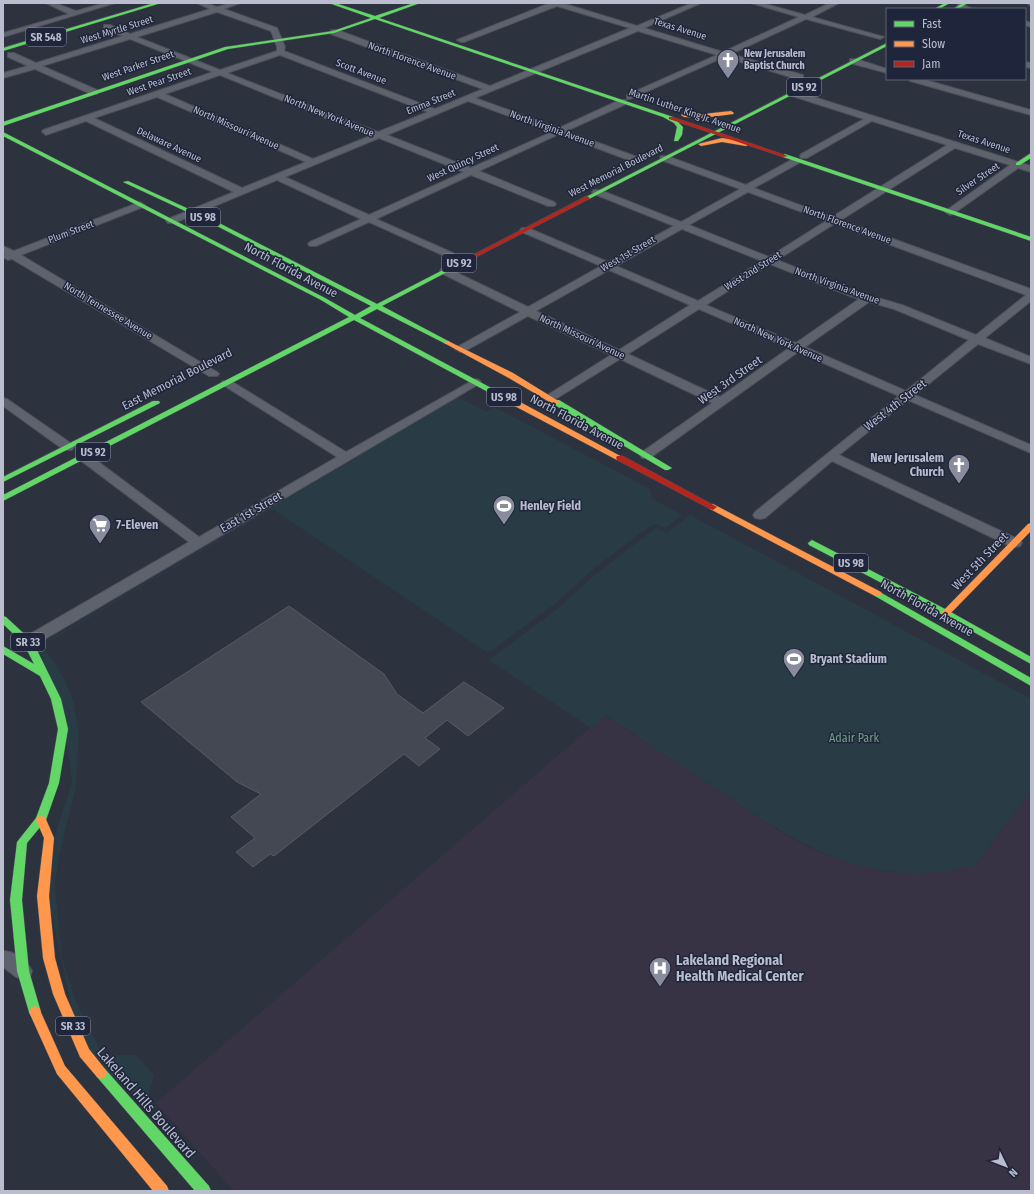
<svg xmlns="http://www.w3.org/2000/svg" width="1034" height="1194" viewBox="0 0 1034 1194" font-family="'Fira Sans Condensed',sans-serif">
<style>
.medical{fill:#373345}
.green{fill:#293c46}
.building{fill:#444853;stroke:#565a66}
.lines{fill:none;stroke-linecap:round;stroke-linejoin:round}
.street-casing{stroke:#4b4f59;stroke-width:2}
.fast-casing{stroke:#4b4f59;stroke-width:1}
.slow-casing{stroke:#4b4f59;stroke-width:1}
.jam-casing{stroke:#4b4f59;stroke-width:1}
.street{fill:#5e626c;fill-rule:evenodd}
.fast{fill:#63d668;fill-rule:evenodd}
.slow{fill:#ff974d;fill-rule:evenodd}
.jam{fill:#b3261e;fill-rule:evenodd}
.labels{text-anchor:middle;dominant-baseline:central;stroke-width:3;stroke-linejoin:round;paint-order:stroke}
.far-street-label{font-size:10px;fill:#b9bdce;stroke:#1f263b}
.far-poi-label{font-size:10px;font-weight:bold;fill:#b9bdce;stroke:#1f263b;text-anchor:start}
.shield{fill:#1f263b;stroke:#8b90a2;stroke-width:1}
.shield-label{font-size:11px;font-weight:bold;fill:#b9bdce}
.street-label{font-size:12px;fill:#b9bdce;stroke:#1f263b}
.poi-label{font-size:12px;font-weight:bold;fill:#b9bdce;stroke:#1f263b;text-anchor:start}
.park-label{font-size:12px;fill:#6ea182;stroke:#1f263b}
.near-poi-label{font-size:14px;font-weight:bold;fill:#b9bdce;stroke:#1f263b;text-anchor:start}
.near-street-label{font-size:14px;fill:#b9bdce;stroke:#1f263b}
</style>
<rect width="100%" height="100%" fill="#2d323f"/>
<!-- medical -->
<path class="medical" d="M605 715 778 830 801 843 829 856 859 865 885 871 920 873 974 866 1031 791V1191H234L156 1103Z"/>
<!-- green -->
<g class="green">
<path d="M458 397 486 412 494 407 650 489 652 499 682 515 665 528 658 524 651 525 592 570 556 603 488 653 274 510H270L43 645V649L54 662 65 681 73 701 79 733 76 786 59 856 55 883 61 954 74 996 88 1028 101 1051 108 1055H136L154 1075 147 1102 82 1056 43 873 72 782 68 750 39 646Z"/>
<path d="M690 515 1031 699V791L974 866C956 869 938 873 920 873 840 873 787 836 724 794 684 768 645 741 606 715L591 728 489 660 561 606 597 573 656 528 667 533Z"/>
</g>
<!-- building -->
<path class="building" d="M289 606 384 674 397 694 423 713 464 682 504 708 468 736 447 720 425 738 440 749 419 766 404 754 274 856 270 854 253 867 236 852 255 838 231 817 261 794 237 782 141 702Z"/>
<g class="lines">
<!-- street casing -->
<g class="street-casing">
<g id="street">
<path d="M46 3H55L76 11 105 3H115L3 37V33L69 14Z"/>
<path d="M197 3H206L217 7 230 3H240L224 9 277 28 285 47 284 51 435 109 483 89 331 34V30H337L490 86 630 28 557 6 464 42H461L457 40 550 3H562L637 26 692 3H701L644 28 723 52 799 17 751 3H762L805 15 830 3H839L812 17 884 37 880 39 806 19 731 54 803 75V79H797L724 57 630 99H627V95L717 55 638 31 475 98 559 128 620 100H626V104L566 131 640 158 641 160 637 163 634 162 559 134 479 171 554 202 556 204 554 206H548L471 175 376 219 453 253 454 255 449 258 369 222 316 246H310L308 244 310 242 361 219 277 180 174 223H168L166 221 168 219 234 192 86 121 46 135 42 132 43 130 213 72 130 39 42 66 97 90V94H91L35 69 3 78V73L28 66 8 57V53H14L36 63 123 36 104 29V25H110L130 34 210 9ZM217 12 271 31 277 47V51L220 70 137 37ZM280 55 428 112 378 132 227 73ZM220 75 367 135 370 136 313 159 165 94ZM157 97 306 162 242 188 94 118ZM468 101 552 132 471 168 387 135ZM379 138 464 172 369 215 285 177Z"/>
<path d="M1026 3H1031V6Z"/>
<path d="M960 4 971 8 972 9 958 7V5Z"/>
<path d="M1025 21 1031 23V27L1025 25Z"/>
<path d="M850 59H856L887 69V73L850 63Z"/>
<path d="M1025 62 1031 63V68L1025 67Z"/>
<path d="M909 79H922L1031 110V115L910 81Z"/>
<path d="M789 91H795L1031 166V172L1018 168 953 214 950 215 945 212 947 210 1010 165 955 148 841 220 1031 289V301L985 338 1031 357V364L978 344 915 395 1031 445V453L908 400 839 455 1020 540 1022 543 1020 546 1015 547 1010 546 832 461 765 518 760 519 755 518 753 515 755 512 899 396 798 352 650 458H642L640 455 642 452 712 403 620 359 554 400H546L544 398 546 396 611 355 528 316 465 351 461 352 455 349 457 347 520 312 441 273 440 271 441 269H449L528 307 601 266 522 232 520 230 522 228H528L608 262 674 226 594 194 592 192 594 190H600L681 222 740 189 661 160 660 158 661 156H667L746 185 793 159H799L800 161 799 163 754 188 832 217 947 145 872 121 807 158H801L800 156 801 154 864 119 789 95ZM748 192 826 221 769 257 689 225ZM834 224 1026 295 976 335 902 305 858 292 777 260ZM682 229 762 261 698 301 616 266ZM770 264 850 296 859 299 796 343 706 305ZM609 270 690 305 619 350 536 311ZM869 302 894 309 969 340 906 391 805 347ZM699 309 789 348 720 397 628 354Z"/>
<path d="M140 202 145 205 143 207 21 255 217 372 219 374 217 376H209L12 259 8 260 3 257 5 255 3 253V246L14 251Z"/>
<path d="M475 379 479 380 481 382 479 384 33 646 28 647 23 646 21 642 23 638 189 542 80 460 78 457 80 454H88L199 537 337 457 223 385 221 383 223 381H231L346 452Z"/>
<path d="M3 398 7 399 72 444 74 447 72 450H64L3 406Z"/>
<path d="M3 951C15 951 27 961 32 971L30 977 23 979 16 977 3 967Z"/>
</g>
</g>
<!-- fast casing -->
<g class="fast-casing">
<g id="fast">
<path d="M154 3H161L3 51V48Z"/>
<path d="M329 3H335L375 16 414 3H420L379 18 673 117 683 127 682 135 678 141H674L677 127 674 123 663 117 375 19 334 33 228 49 3 126V122L225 47 333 31 371 18Z"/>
<path d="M945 3H950L939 9H934Z"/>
<path d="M963 3H968L958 9H953Z"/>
<path d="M887 43V46L589 199 584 198Z"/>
<path d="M3 132 325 298 355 315 371 306 215 225 123 182 128 181 219 223 377 304 443 270H447V272L382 306 450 342V344H446L377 309 360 318 495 390 491 392H488L354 320 3 501V495L349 317 321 300 3 136Z"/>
<path d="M1031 153V158L1020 165H1016V163Z"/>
<path d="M785 154 1031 237V241L783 157 782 156Z"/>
<path d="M553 400H559L672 468 668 470H665L553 404Z"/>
<path d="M153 401H159L160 403 3 482V477Z"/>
<path d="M812 540 949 611 1031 657V664L943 615 809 545 808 543Z"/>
<path d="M878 591 1031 678V686L875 596 874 594 875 592Z"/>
<path d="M3 616 6 617 33 642 61 699 68 729 59 783 46 820 27 843 22 900 29 971 41 1012 39 1016 35 1018 31 1016 29 1012 17 971 10 900 17 842 36 818 49 783 58 729 51 699 40 676 3 654V646L34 664 24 644 3 624Z"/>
<path d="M101 1067 105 1069 209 1186 211 1191H195L97 1077 95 1073 97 1069Z"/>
</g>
</g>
<!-- slow casing -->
<g class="slow-casing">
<g id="slow">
<path d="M731 111 734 113 733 114 703 118 684 117 681 115 684 113 703 114Z"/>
<path d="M722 138 746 142 749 144 746 146 722 142 701 146 698 144Z"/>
<path d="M448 341 513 373 560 402 559 404H553L507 377 446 344 444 343Z"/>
<path d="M488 388H494L624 458 623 460H617L488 392Z"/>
<path d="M713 504 881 592 882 594 881 596H875L710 509 709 507Z"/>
<path d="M1031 523V531L949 615H943L941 613 943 611 1028 524Z"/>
<path d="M41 816 45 817 54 838 49 896 55 958 65 994 89 1049 105 1069 107 1073 105 1077 101 1079 97 1077 80 1057 53 994 43 958 37 896 44 838 36 820 37 817Z"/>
<path d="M35 1006 39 1008 65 1066 167 1186 169 1191H153L57 1074 29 1012 31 1008Z"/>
</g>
</g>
<!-- jam casing -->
<g class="jam-casing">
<g id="jam">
<path d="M669 117H673L788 156 783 157 669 119Z"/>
<path d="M587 196 590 198 589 199 447 272 442 271Z"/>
<path d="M617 456H623L717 507 713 510 710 509 617 460 616 458Z"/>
</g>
</g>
<!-- street -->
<use href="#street" class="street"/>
<!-- fast -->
<use href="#fast" class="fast"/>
<!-- slow -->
<use href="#slow" class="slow"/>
<!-- jam -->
<use href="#jam" class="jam"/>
</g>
<!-- icons -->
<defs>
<g id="church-pin" transform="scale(1.15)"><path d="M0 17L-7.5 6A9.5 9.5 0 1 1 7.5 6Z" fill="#888c9c" stroke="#1f263b"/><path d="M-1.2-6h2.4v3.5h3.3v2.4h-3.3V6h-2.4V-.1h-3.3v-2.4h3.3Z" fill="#fff"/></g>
<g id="stadium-pin" transform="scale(1.15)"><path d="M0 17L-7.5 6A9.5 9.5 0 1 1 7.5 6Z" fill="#888c9c" stroke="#1f263b"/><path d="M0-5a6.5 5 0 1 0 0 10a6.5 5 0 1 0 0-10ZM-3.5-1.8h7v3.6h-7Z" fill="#fff"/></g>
<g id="supermarket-pin" transform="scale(1.15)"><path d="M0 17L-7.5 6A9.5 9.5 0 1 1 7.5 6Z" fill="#888c9c" stroke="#1f263b"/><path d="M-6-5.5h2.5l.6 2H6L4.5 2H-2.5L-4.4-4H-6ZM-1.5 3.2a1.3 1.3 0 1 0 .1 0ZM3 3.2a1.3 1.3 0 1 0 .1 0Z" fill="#fff"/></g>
<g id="hospital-pin" transform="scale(1.15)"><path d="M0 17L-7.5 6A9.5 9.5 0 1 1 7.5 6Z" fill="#888c9c" stroke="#1f263b"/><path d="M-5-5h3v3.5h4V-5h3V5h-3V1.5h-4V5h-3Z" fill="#fff"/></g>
</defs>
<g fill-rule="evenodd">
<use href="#church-pin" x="728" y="60"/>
<use href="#church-pin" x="959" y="465"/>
<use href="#stadium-pin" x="504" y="506"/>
<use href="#supermarket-pin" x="100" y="525"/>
<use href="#stadium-pin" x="794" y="659"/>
<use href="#hospital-pin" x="660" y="968"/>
</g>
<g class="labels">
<!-- far-street labels -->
<g class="far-street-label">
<text transform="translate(680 29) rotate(17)">Texas Avenue</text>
<text transform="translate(117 30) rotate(-17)">West Myrtle Street</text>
<text transform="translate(412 61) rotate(20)">North Florence Avenue</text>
<text transform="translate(138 66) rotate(-19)">West Parker Street</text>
<text transform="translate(361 72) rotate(21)">Scott Avenue</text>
<text transform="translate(159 82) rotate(-19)">West Pear Street</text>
<text transform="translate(431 102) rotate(-22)">Emma Street</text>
<text transform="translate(685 111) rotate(19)">Martin Luther King Jr. Avenue</text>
<text transform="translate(329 116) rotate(22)">North New York Avenue</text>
<text transform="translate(236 128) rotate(24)">North Missouri Avenue</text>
<text transform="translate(552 129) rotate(20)">North Virginia Avenue</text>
<text transform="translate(984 142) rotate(18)">Texas Avenue</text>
<text transform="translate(169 145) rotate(25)">Delaware Avenue</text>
<text transform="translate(463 163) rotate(-25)">West Quincy Street</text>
<text transform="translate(616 171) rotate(-27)">West Memorial Boulevard</text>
<text transform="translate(978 179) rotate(-34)">Silver Street</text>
<text transform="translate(847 225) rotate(20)">North Florence Avenue</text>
<text transform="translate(71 232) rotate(-21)">Plum Street</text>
<text transform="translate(628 254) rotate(-30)">West 1st Street</text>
<text transform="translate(753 271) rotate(-32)">West 2nd Street</text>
<text transform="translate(837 286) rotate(20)">North Virginia Avenue</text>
<text transform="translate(108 311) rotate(31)">North Tennessee Avenue</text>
<text transform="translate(582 337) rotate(25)">North Missouri Avenue</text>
<text transform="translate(778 340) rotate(24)">North New York Avenue</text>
</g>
<!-- far-poi labels -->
<g class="far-poi-label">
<text x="744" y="54">New Jerusalem<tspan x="744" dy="12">Baptist Church</tspan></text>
</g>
<!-- shield labels -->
<g class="shield">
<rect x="26" y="28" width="40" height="18" rx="3"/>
<rect x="787" y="78" width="34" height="18" rx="3"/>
<rect x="186" y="208" width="34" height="18" rx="3"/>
<rect x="442" y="254" width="34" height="18" rx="3"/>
<rect x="487" y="388" width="34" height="18" rx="3"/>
<rect x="76" y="443" width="34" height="18" rx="3"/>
<rect x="834" y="554" width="34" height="18" rx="3"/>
<rect x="11" y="633" width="34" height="18" rx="3"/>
<rect x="56" y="1017" width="34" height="18" rx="3"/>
</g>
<g class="shield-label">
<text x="46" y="37">SR 548</text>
<text x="804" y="87">US 92</text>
<text x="203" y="217">US 98</text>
<text x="459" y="263">US 92</text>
<text x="504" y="397">US 98</text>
<text x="93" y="452">US 92</text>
<text x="851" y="563">US 98</text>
<text x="28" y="642">SR 33</text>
<text x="73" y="1026">SR 33</text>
</g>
<!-- street labels -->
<g class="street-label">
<text transform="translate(291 270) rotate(28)">North Florida Avenue</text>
<text transform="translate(177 379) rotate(-27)">East Memorial Boulevard</text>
<text transform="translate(730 380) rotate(-35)">West 3rd Street</text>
<text transform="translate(895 405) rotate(-38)">West 4th Street</text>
<text transform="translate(577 422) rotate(28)">North Florida Avenue</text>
<text transform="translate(251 512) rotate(-30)">East 1st Street</text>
<text transform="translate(980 561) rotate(-46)">West 5th Street</text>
<text transform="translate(927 608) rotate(29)">North Florida Avenue</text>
</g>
<!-- poi labels -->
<g class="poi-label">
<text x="944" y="458" text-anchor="end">New Jerusalem<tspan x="944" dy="14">Church</tspan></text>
<text x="520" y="506">Henley Field</text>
<text x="116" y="525">7-Eleven</text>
<text x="810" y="659">Bryant Stadium</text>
</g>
<!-- park labels -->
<g class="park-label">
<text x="854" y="738">Adair Park</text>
</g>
<!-- near-poi labels -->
<g class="near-poi-label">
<text x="676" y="960">Lakeland Regional<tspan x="676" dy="16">Health Medical Center</tspan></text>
</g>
<!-- near-street labels -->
<g class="near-street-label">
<text transform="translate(146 1103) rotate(49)">Lakeland Hills Boulevard</text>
</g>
</g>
<!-- border -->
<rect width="1034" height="1194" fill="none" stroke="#b9bdce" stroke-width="8"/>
<!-- legend -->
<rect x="886" y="8" width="140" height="72" fill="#1f263b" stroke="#5d6276"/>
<rect x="894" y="21" width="20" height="6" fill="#63d668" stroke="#5d6276"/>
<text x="922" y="28" font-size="12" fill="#b9bdce">Fast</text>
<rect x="894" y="41" width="20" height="6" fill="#ff974d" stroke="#5d6276"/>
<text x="922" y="48" font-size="12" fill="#b9bdce">Slow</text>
<rect x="894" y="61" width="20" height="6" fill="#b3261e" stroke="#5d6276"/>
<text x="922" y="68" font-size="12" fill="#b9bdce">Jam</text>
<!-- north arrow -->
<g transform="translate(1006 1166) rotate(133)" stroke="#1f263b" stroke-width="3" paint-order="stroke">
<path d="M0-3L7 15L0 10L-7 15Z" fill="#b9bdce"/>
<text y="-6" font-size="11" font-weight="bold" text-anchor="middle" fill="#b9bdce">N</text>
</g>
</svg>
